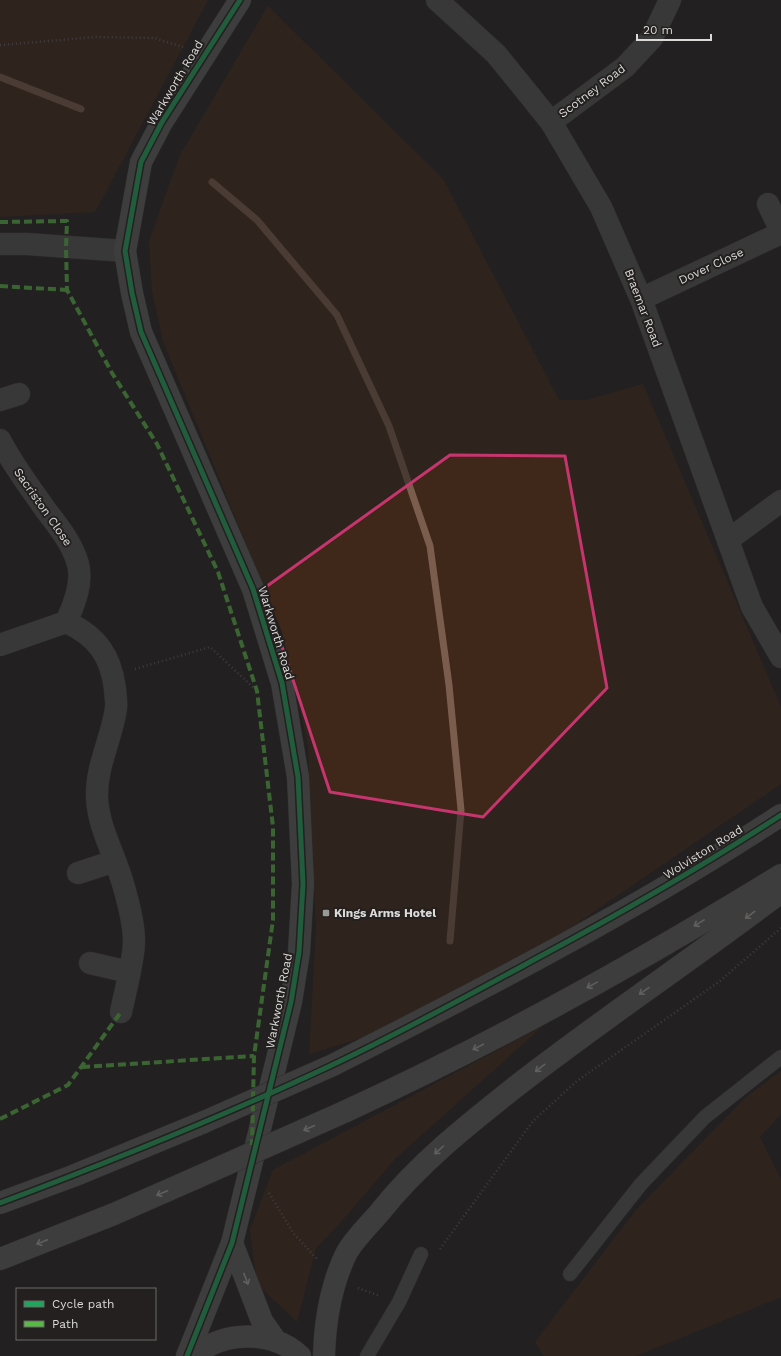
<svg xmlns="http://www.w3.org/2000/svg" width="781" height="1356" viewBox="0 0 781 1356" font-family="'Work Sans',sans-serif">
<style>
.green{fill:#3f2719}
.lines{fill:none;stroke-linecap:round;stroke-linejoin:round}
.stream{stroke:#7b5d4d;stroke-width:7}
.lane-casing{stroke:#3c3b3a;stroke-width:15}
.street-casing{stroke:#3c3b3a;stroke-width:23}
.secondary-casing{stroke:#3c3b3a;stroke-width:23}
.path{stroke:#605f5f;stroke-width:2.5;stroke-dasharray:1 3;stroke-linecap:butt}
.lane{stroke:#555;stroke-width:14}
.street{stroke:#555;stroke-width:22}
.secondary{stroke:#616161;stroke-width:22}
.secondary-bridge-casing{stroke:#3c3b3a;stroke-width:23;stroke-linecap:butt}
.secondary-bridge{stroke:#616161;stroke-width:22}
.quiet{stroke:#58b947;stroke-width:4;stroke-dasharray:8 4;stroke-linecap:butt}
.cycleway-casing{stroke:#23201f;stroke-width:8}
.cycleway{stroke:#20a55d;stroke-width:5}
.oneway{stroke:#aaaaa9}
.marked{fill:none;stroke:#c6356e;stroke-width:3;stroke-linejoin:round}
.poi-dot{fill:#9a9998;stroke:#23201f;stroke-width:1.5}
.labels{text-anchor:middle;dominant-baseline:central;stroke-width:4;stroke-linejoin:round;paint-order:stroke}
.street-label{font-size:12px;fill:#dbdad9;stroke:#23201f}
.poi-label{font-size:12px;font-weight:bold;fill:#dbdad9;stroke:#23201f;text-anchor:start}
</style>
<rect width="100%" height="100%" fill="#222120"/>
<!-- green -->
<g class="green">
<path d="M0 0H208L95 212 0 217Z"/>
<path d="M268 6 443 179 559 400H587L643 384 781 707V784L564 932 368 1036 309 1054 316 928 308 746 282 632 163 341 152 291 149 241 180 155Z"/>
<path d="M543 1026 396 1158 340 1223 316 1248 297 1322 257 1284 250 1230 273 1170Z"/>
<path d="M781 1071V1114L760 1137 781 1179V1297L636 1356H544L535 1342 636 1210 746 1097Z"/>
</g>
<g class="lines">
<!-- stream -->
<g class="stream">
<path d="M0 77 81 109"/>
<path d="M212 182 257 220 337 315 389 426 430 546 449 685 461 810 450 941"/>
</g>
<!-- lane casing -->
<g class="lane-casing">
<g id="lane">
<path d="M570 1274 641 1184 705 1117 781 1057"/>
<path d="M367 1356 399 1302 421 1254"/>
</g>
</g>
<!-- street casing -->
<g class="street-casing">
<g id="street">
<path d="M437 0 496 54 551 122 601 207 641 299 752 607 781 657"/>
<path d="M551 122 625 67 652 38 670 0"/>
<path d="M768 204 781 231"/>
<path d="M0 244H27L125 251"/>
<path d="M641 299 781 233"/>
<path d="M0 400 19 394"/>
<path d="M0 440C13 465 29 486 45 509 58 526 72 543 78 564 83 583 74 605 66 622"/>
<path d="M728 540 781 501"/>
<path d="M0 645 66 622C97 636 111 656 115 689 115 695 117 702 116 708 112 738 96 766 97 797 98 827 115 855 123 884 128 901 134 922 134 941 134 960 125 992 121 1012"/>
<path d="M78 873 115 861"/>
<path d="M90 963 129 972"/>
</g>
</g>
<!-- secondary casing -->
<g class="secondary-casing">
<g id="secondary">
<path d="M333 1065C485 988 638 909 781 815"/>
<path d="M344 1112C494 1043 640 962 781 875"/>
<path d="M0 1203 73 1176 204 1122"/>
<path d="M232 1243 262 1321 276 1341"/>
<path d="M0 1259 114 1214 198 1177"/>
<path d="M187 1356 232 1243 291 1002 299 952 303 884 298 777 282 683 253 589 141 332 132 293 125 251 141 162 162 122 240 0"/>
<path d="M194 1356C222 1331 272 1329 300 1356"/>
<path d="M324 1356C325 1322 331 1285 346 1254 353 1240 370 1224 380 1212 418 1164 466 1126 514 1088 601 1020 693 959 781 892"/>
</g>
</g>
<!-- path -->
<g class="path">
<path d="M0 45 95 37 154 38 183 47"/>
<path d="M135 669 210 647 257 691"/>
<path d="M269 1193 294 1234 318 1260"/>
<path d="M440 1249 533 1121 577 1081 720 981 781 928"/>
<path d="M358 1288 380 1296"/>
</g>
<!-- lane -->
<use href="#lane" class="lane"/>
<!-- street -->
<use href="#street" class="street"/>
<!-- secondary -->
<use href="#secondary" class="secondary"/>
<!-- secondary-bridge casing -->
<g class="secondary-bridge-casing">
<g id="secondary-bridge">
<path d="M204 1122 333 1065"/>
<path d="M198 1177 344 1112"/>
</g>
</g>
<!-- secondary-bridge -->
<use href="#secondary-bridge" class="secondary-bridge"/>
<!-- quiet -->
<g class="quiet">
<path d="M0 222 67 221 66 247 67 290 112 373 157 444 218 572 257 691 273 827V920L254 1056 252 1145"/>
<path d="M0 286 67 290"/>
<path d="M82 1067 254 1056"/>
<path d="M0 1119 68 1085 121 1012"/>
</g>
<!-- cycleway casing -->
<g class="cycleway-casing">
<g id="cycleway">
<path d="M0 1203C112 1161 224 1116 332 1065 402 1032 471 994 539 957 621 913 703 866 781 815"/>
<path d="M187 1356 232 1243 291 1002 299 952 303 884 298 777 282 683 253 589 141 332 132 293 125 251 141 162 162 122 240 0"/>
</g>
</g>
<!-- cycleway -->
<use href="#cycleway" class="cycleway"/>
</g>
<!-- one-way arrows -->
<defs><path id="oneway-shaft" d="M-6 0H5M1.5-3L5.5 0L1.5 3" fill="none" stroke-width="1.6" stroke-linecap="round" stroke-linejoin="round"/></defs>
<g class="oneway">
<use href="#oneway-shaft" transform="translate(750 915) rotate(143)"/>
<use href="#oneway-shaft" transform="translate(699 923) rotate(149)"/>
<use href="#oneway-shaft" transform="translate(592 985) rotate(151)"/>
<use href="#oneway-shaft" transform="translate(644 991) rotate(145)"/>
<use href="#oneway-shaft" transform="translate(478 1047) rotate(152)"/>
<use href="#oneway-shaft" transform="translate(540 1068) rotate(142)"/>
<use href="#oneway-shaft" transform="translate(309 1128) rotate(156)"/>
<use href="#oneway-shaft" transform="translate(439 1150) rotate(138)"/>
<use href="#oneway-shaft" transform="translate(162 1193) rotate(157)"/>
<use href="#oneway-shaft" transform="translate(42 1242) rotate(158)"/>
<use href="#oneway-shaft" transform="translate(246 1279) rotate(69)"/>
</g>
<!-- marked area -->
<path d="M0 0H781V1356H0ZM450 455 565 456 607 688 483 817 330 792 263 589Z" fill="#222120" fill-opacity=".55" fill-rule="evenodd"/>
<path class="marked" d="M450 455 565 456 607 688 483 817 330 792 263 589Z"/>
<!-- markers -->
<rect class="poi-dot" x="322" y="909" width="8" height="8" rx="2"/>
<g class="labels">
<!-- street labels -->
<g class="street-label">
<text transform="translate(175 83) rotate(-59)">Warkworth Road</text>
<text transform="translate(592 91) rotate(-37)">Scotney Road</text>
<text transform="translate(711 266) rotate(-25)">Dover Close</text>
<text transform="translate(643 308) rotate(69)">Braemar Road</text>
<text transform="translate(43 507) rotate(55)">Sacriston Close</text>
<text transform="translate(276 633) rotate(73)">Warkworth Road</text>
<text transform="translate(703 852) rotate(-32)">Wolviston Road</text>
<text transform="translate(279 1001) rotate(-79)">Warkworth Road</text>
</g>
<!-- poi labels -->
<g class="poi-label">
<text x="334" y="913">Kings Arms Hotel</text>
</g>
</g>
<!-- legend -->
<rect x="16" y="1288" width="140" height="52" fill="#23201f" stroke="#6d6a69"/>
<rect x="24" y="1301" width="20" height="6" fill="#20a55d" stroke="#6d6a69"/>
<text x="52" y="1308" font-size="12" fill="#dbdad9">Cycle path</text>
<rect x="24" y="1321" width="20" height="6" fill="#58b947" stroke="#6d6a69"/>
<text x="52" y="1328" font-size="12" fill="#dbdad9">Path</text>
<!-- scale -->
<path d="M637 34v6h74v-6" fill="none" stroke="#dbdad9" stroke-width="2"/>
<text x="643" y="34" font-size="12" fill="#dbdad9" stroke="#23201f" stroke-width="3" paint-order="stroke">20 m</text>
</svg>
